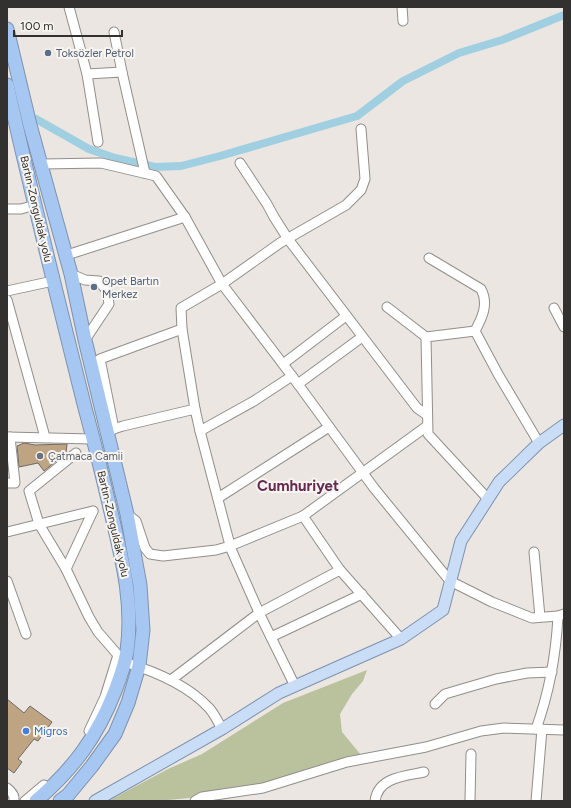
<svg xmlns="http://www.w3.org/2000/svg" width="571" height="808" viewBox="0 0 571 808" font-family="Figtree,sans-serif">
<style>
.green{fill:#b9c29d}
.lines{fill:none;stroke-linecap:round;stroke-linejoin:round}
.canal{stroke:#a0cfe1;stroke-width:8}
.building{fill:#bfa483;stroke:#6d6a65}
.minor-casing{stroke:#928e8a;stroke-width:11}
.major-casing{stroke:#7e92ae;stroke-width:13}
.highway-casing{stroke:#7e92ae;stroke-width:15}
.minor{stroke:#fff;stroke-width:9}
.major{stroke:#caddf7;stroke-width:11}
.highway{stroke:#a6c7f2;stroke-width:13}
.service-dot{fill:#5c6f8a;stroke:#f8f4ef;stroke-width:1.5}
.worship-dot{fill:#6b7280;stroke:#f8f4ef;stroke-width:1.5}
.shop-dot{fill:#3f7fe0;stroke:#f8f4ef;stroke-width:1.5}
.labels{text-anchor:middle;dominant-baseline:central;stroke-width:4;stroke-linejoin:round;paint-order:stroke}
.service-label{font-size:11px;fill:#4e5e75;stroke:#f8f4ef;text-anchor:start}
.street-label{font-size:11px;fill:#33312f;stroke:#f8f4ef}
.worship-label{font-size:11px;fill:#5b616d;stroke:#f8f4ef;text-anchor:start}
.shop-label{font-size:11px;fill:#366cbe;stroke:#f8f4ef;text-anchor:start}
.district-label{font-size:15px;font-weight:bold;fill:#652a51;stroke:#f8f4ef}
</style>
<rect width="100%" height="100%" fill="#ebe6e1"/>
<!-- green -->
<path class="green" d="M367 670 363 681 352 694 340 714 342 732 361 755 264 785 200 797 157 801H108L168 769 202 754 283 703Z"/>
<g class="lines">
<!-- canal -->
<path class="canal" d="M36 119 89 149 115 158 155 167 181 166 220 156 357 116 403 81 459 53 502 40 564 15"/>
</g>
<!-- building -->
<g class="building">
<path d="M24 443 35 445 67 444 66 453 44 471 38 463 19 467 17 446Z"/>
<path d="M7 699 24 713 30 706 52 722 38 741 34 739 18 759 22 762 14 773 7 768Z"/>
</g>
<g class="lines">
<!-- minor casing -->
<g class="minor-casing">
<g id="minor">
<path d="M69 7 87 74 98 142"/>
<path d="M402 7 403 21"/>
<path d="M114 32 122 72"/>
<path d="M87 74 122 72 145 173"/>
<path d="M240 163 267 204 274 217 288 239 417 408 427 415"/>
<path d="M42 164 101 163 156 176 185 217 222 284 292 376 374 488 450 581 492 602 532 618 558 616 564 614"/>
<path d="M7 209H21L35 205"/>
<path d="M70 254 185 217"/>
<path d="M429 258 481 289C489 304 482 318 475 331"/>
<path d="M71 274 85 280 99 281 107 291 109 304 85 340"/>
<path d="M7 291 53 281"/>
<path d="M7 300 45 437"/>
<path d="M387 307 426 337"/>
<path d="M554 308 564 327"/>
<path d="M283 364 346 316"/>
<path d="M298 384 362 337"/>
<path d="M195 409 182 329 181 308 222 284 280 243 346 205 361 190 365 179 361 129"/>
<path d="M114 429 100 359 182 329"/>
<path d="M107 431 123 426 195 409 200 431 254 401 292 376"/>
<path d="M200 431 231 549 261 617 295 686"/>
<path d="M7 437 93 439"/>
<path d="M76 453 29 491 39 524 66 569 89 617 98 632 118 655 105 697 89 731"/>
<path d="M7 483H15L10 437"/>
<path d="M218 498 329 427"/>
<path d="M488 499 428 434 426 337 475 331 498 374 539 443"/>
<path d="M127 514 136 521 145 548 150 554 163 556 216 550 230 546 303 516 340 570"/>
<path d="M303 516 427 426"/>
<path d="M7 532 93 511"/>
<path d="M534 552 540 617"/>
<path d="M66 569 93 511"/>
<path d="M7 581 26 634"/>
<path d="M271 637 362 594"/>
<path d="M124 662C154 671 187 684 209 708 214 713 218 722 222 729"/>
<path d="M171 680 259 613 340 570 401 639"/>
<path d="M435 704 445 694 496 679 527 673 552 672"/>
<path d="M536 729C549 693 556 655 558 616"/>
<path d="M7 788C11 791 15 795 14 801"/>
<path d="M25 801 44 785"/>
<path d="M195 801 202 797 263 788 347 762 426 747 481 731 504 728 564 730"/>
<path d="M375 801C378 777 405 776 424 772"/>
<path d="M470 801 471 754"/>
<path d="M536 801 542 729"/>
</g>
</g>
<!-- major casing -->
<g class="major-casing">
<path id="major" d="M95 801 222 729 279 693 401 639 443 610 461 541 499 482 539 443 564 425"/>
</g>
<!-- highway casing -->
<g class="highway-casing">
<g id="highway">
<path d="M7 29 30 125 71 274 85 340 127 514 140 585 143 630 139 666 128 703 115 734 92 766 68 795 60 801"/>
<path d="M7 85C31 193 58 300 85 408 94 441 102 474 110 508 121 556 134 600 127 651 125 664 120 678 115 691 97 737 74 768 36 801"/>
</g>
</g>
<!-- minor -->
<use href="#minor" class="minor"/>
<!-- major -->
<use href="#major" class="major"/>
<!-- highway -->
<use href="#highway" class="highway"/>
</g>
<!-- markers -->
<g class="service-dot">
<circle cx="48" cy="53" r="4"/>
<circle cx="94" cy="287" r="4"/>
</g>
<circle class="worship-dot" cx="40" cy="456" r="4"/>
<circle class="shop-dot" cx="26" cy="731" r="4"/>
<g class="labels">
<!-- service labels -->
<g class="service-label">
<text x="56" y="53">Toksözler Petrol</text>
<text x="102" y="281">Opet Bartın<tspan x="102" dy="13">Merkez</tspan></text>
</g>
<!-- street labels -->
<g class="street-label">
<text transform="translate(36 209) rotate(77)">Bartın-Zonguldak yolu</text>
<text transform="translate(113 524) rotate(77)">Bartın-Zonguldak yolu</text>
</g>
<!-- worship labels -->
<g class="worship-label">
<text x="48" y="456">Çatmaca Camii</text>
</g>
<!-- shop labels -->
<g class="shop-label">
<text x="34" y="731">Migros</text>
</g>
<!-- district labels -->
<g class="district-label">
<text x="298" y="486">Cumhuriyet</text>
</g>
</g>
<!-- border -->
<rect width="571" height="808" fill="none" stroke="#33312f" stroke-width="16"/>
<!-- scale -->
<path d="M14 30v6h108v-6" fill="none" stroke="#33312f" stroke-width="2"/>
<text x="20" y="30" font-size="12" fill="#33312f" stroke="#f8f4ef" stroke-width="3" paint-order="stroke">100 m</text>
</svg>
